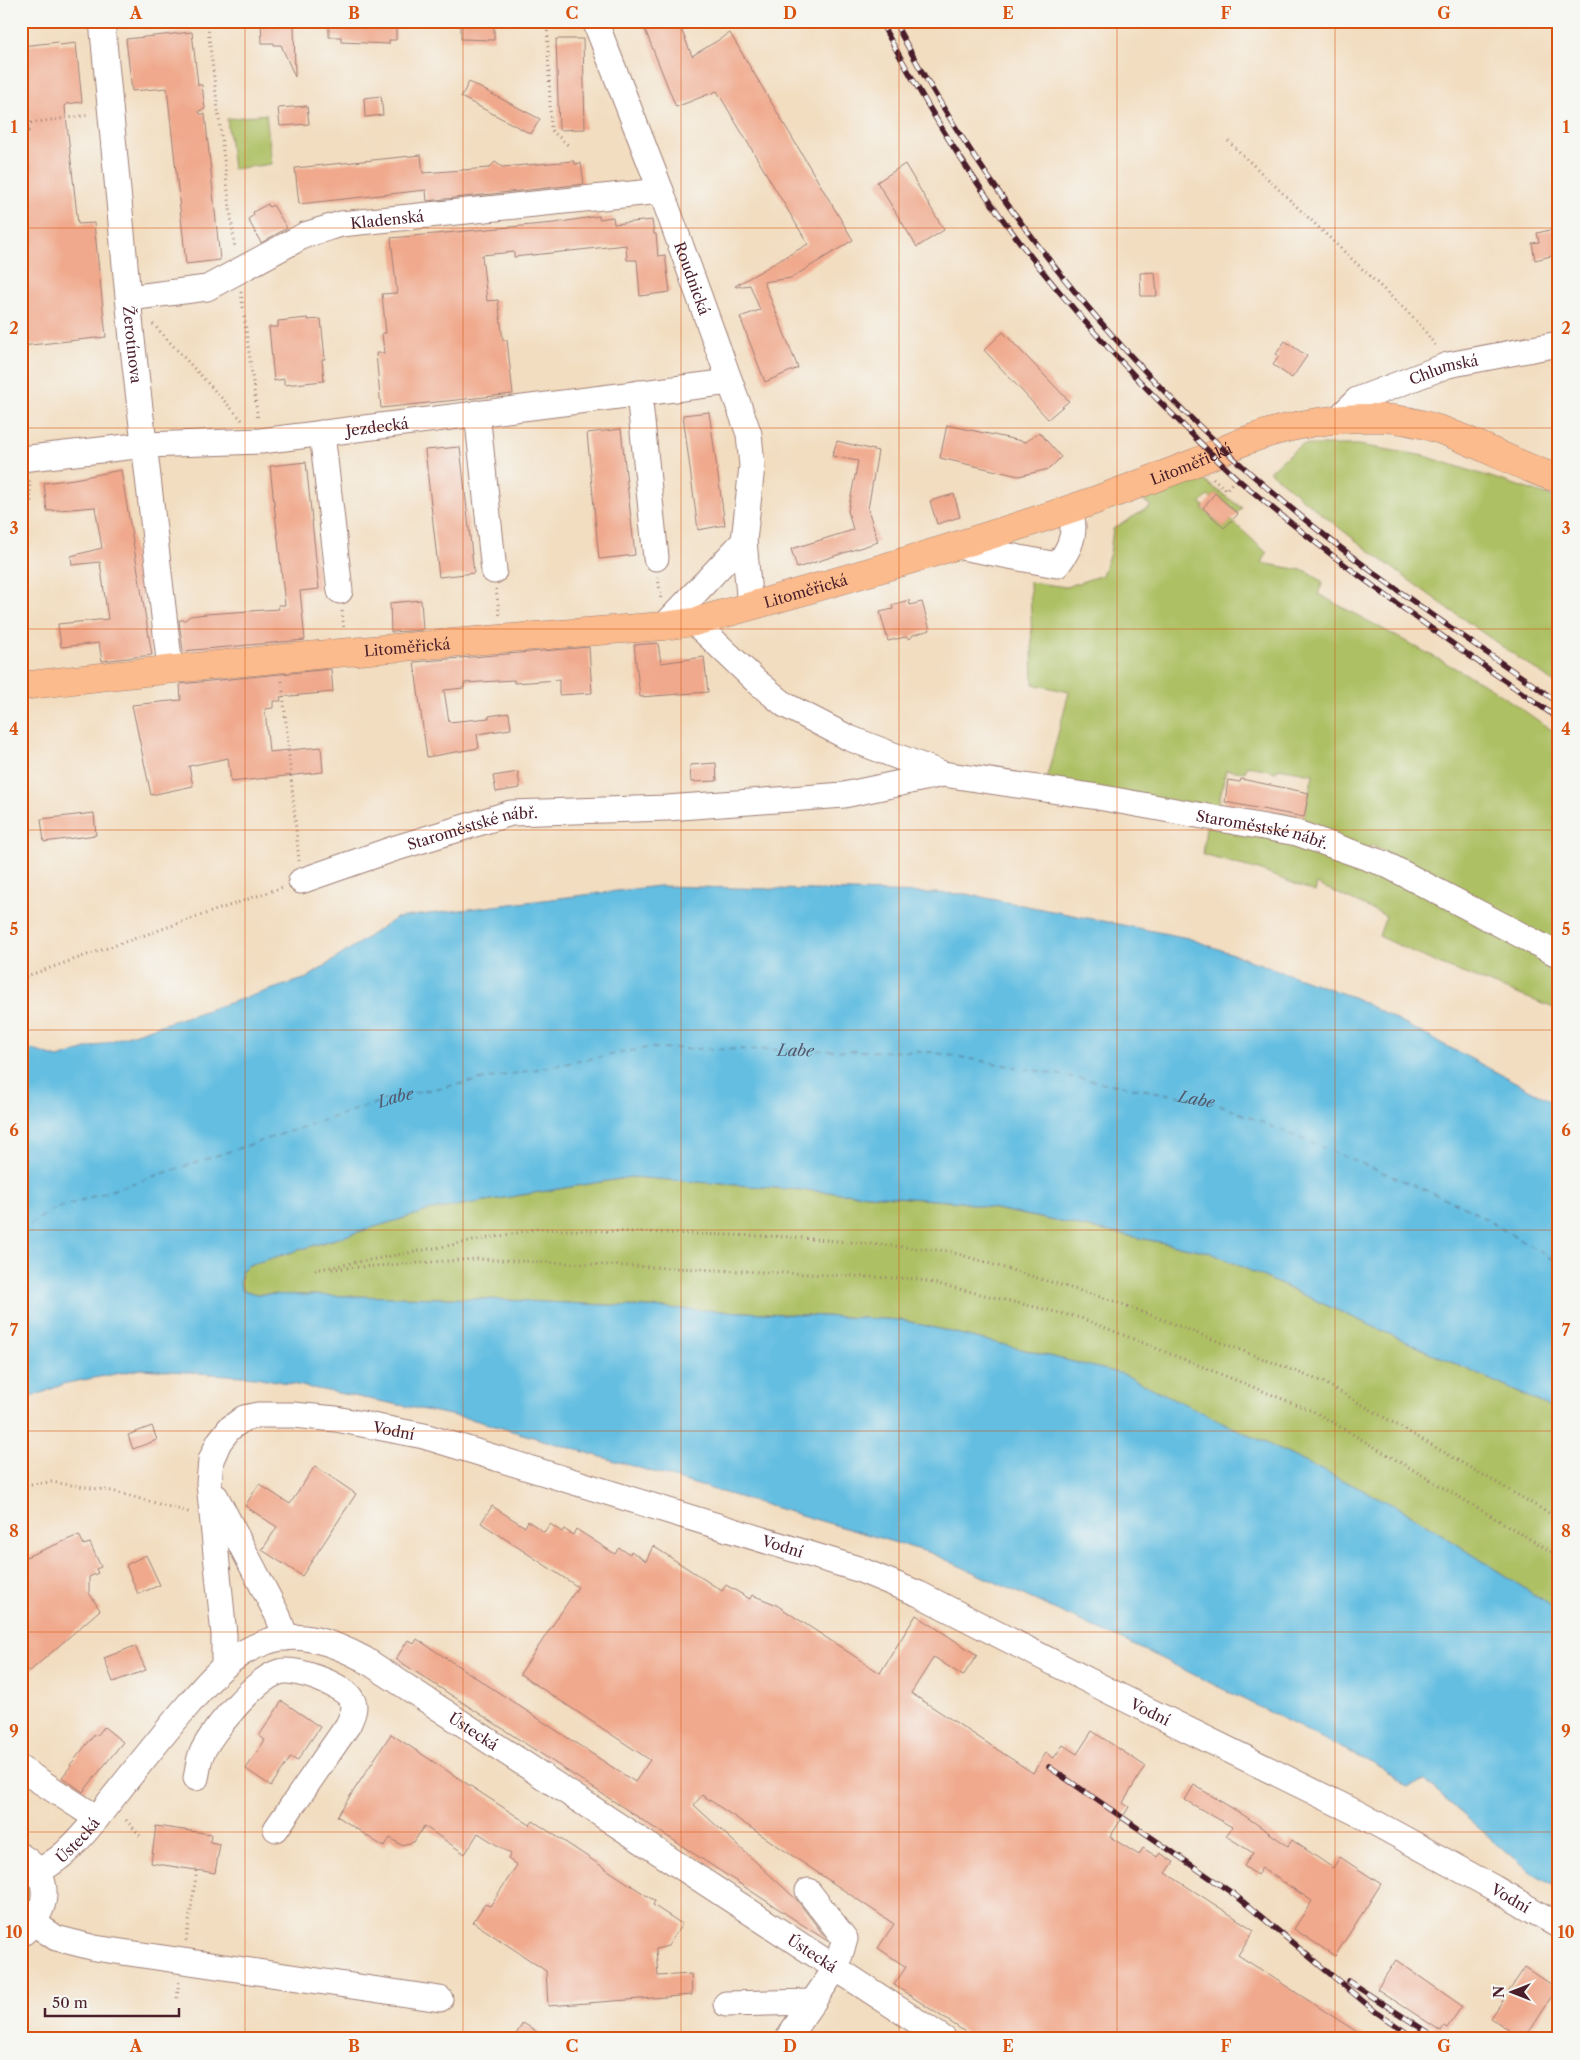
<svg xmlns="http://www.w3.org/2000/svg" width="1580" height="2060" viewBox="0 0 1580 2060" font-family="'Libre Caslon Text',serif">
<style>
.green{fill:#adc064;stroke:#7c7048}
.water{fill:#64bee1;stroke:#576e86}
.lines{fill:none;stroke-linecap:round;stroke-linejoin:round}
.ferry{stroke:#53576b;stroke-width:1;stroke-dasharray:6 5;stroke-linecap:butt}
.building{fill:#f0a98c}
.minor-casing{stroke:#9e7e76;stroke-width:27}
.major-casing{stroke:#9e7e76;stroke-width:29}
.path{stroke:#9e7e76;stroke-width:3;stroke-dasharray:1 4;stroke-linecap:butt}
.minor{stroke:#fff;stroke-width:25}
.major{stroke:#fbbb8c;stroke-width:28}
.rail-casing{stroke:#4a1f2b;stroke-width:5.5}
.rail{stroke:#f6f6f2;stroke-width:4;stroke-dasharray:11;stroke-linecap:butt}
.grid{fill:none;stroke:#d8530f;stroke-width:1;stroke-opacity:0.55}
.labels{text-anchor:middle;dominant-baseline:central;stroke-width:4.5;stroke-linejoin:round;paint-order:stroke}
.street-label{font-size:15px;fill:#4a1f2b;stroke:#f6f6f2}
.water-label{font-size:16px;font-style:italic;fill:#53576b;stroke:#f6f6f2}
.neatline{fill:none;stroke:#d8530f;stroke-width:2}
.grid-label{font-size:16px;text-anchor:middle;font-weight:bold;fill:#d8530f}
</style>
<rect width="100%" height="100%" fill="#f6f6f2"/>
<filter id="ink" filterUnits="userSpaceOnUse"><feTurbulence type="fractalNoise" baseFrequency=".02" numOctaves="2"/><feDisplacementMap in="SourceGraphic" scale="10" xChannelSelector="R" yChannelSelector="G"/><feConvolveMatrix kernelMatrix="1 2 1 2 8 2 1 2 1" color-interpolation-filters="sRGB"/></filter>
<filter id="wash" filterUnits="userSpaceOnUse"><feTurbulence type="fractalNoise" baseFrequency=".0096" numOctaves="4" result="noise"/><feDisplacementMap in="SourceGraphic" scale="20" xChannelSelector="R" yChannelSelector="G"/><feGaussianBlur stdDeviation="1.12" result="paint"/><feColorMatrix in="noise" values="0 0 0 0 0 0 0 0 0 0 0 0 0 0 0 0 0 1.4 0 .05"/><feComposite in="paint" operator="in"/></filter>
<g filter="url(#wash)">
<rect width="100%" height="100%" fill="#f2ddc0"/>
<!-- green -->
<g class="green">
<path d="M266 114 272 164 233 169 227 119Z"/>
<path d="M1301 445H1359L1425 456 1559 499V686C1460 617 1361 549 1269 471Z"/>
<path d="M1200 478 1242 508 1237 513 1215 493 1211 498 1208 496 1201 503 1204 506 1202 508 1224 528 1231 520 1267 553 1262 563 1307 571 1323 582 1318 594 1490 687 1559 735V948L1371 845 1369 850 1272 827 1274 812 1304 817 1313 774 1278 768 1276 772 1247 765 1245 772 1226 770 1216 815 1046 780 1069 692 1033 684 1030 582 1066 587 1102 575 1110 553 1113 529 1151 506 1141 499Z"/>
<path d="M1206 826 1317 846 1321 855 1331 850 1559 961V1010L1436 963 1379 936 1386 916 1317 884 1315 892 1259 870 1203 855Z"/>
<path d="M631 1177 961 1202 1209 1252 1559 1411V1611L1406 1511 1122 1374 902 1320 486 1299 257 1294 242 1290 240 1282 242 1270 249 1265 431 1210Z"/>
<path d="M21 1873C36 1887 31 1903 21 1918Z"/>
</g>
<!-- water -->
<path class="water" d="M658 886 966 894 1188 938 1355 998 1559 1105V1411L1209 1252 961 1202 631 1177 431 1210 249 1265 242 1270 240 1282 242 1290 257 1294 486 1299 902 1320 1123 1374 1406 1511 1559 1611V1889L1531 1873 1424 1781 1407 1787 1384 1769 1144 1650 931 1553 471 1419 256 1377 142 1369 67 1383 21 1401V1046L58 1058 307 978 396 918Z"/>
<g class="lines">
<!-- ferry -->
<path class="ferry" id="s1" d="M21 1231 52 1210 397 1096 647 1048 931 1052 1213 1102 1464 1206 1559 1263"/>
</g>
<g id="blocks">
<!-- building -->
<g class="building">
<path d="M261 21H294L295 77 281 45H274V43H262Z"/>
<path d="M329 21H396V40H389V44L341 42V37H329Z"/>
<path d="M461 21H494V40L461 39Z"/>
<path d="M658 21H678L692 56 730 33 853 240 791 278 764 282 798 368 765 382 740 317 760 310 750 285 736 287 735 286 808 244 717 91 676 107 644 27Z"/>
<path d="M192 32 198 85H202L205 109 199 111 200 114H205L220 260 186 264 167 88 132 91 126 39Z"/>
<path d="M556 39H583L585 129 559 130Z"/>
<path d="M59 42 60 45 76 43 82 102 66 104 65 107 78 224 94 223 106 337 21 346V133L29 132 21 46Z"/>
<path d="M469 82 540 119 531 134 461 97Z"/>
<path d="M381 96 383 115 365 117 364 98Z"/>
<path d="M307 106 309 124 280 126 278 108Z"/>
<path d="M421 155 423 173 489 168 495 162 502 167 574 161 575 164 581 163 584 184 427 201 426 190 299 204 295 168Z"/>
<path d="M905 164 944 230 917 247 877 182Z"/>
<path d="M268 204 269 207 273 205 287 228 261 243 248 219 254 215 253 212Z"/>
<path d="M599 216V219L613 217 614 224 652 220 654 234H656L658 256 665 255 670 292 640 296 637 260H627L626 245 514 257V252L482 255 487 301 498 300 503 340H507L513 394 381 408 376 353H384L382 333H386L382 294 397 293 391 238 554 223Z"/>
<path d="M1559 228V254L1535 260 1532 243 1539 242 1537 233Z"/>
<path d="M1155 272 1157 296H1141L1140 273Z"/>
<path d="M308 318V320L321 319 325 359H322L324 381 284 385V379L274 381 269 327H278V321Z"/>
<path d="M1003 332 1069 401 1048 419 984 350Z"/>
<path d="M1285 341 1307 356 1292 378 1273 365 1279 356 1276 354Z"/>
<path d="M709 412 725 525 698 530 683 415Z"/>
<path d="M947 425 1026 442 1039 432 1061 457 1049 469 1019 476 940 458Z"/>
<path d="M621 429 635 555 599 559 587 433Z"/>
<path d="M837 441 878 451 868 509 878 542 797 568 791 549 853 530 848 511 858 461 832 456Z"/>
<path d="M460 447 474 573 439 577 425 450Z"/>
<path d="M306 462 319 589 300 591 305 640 183 651 179 620H185L190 616 206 614 279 609 278 605H285L270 466Z"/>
<path d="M121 470 152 655 102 661 99 643 61 647 58 624 108 619 100 562 72 565 71 556 102 548 95 507 47 511 44 483 74 479Z"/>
<path d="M1215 493 1238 514 1224 528 1203 508Z"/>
<path d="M954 494 960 517 937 524 930 501Z"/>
<path d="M421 600 423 630 391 632 390 603Z"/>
<path d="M909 600 910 605 922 602 930 630 913 635 910 639 905 637 888 641 880 612 893 609 892 605Z"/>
<path d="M658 643 661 663 704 657 708 692 640 697 634 645Z"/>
<path d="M589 647 592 693 559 695V680L514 683V680L464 683V688L444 690 449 722 489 718V716L509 713 511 729 477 734 479 748 427 757 414 662Z"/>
<path d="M331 669 333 692 280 697 281 701H273V708L265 709 269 752 321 747 323 772 231 782 228 758 189 766 193 786 151 795 132 705 181 700 180 684Z"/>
<path d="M716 763 717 781 691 782 690 765Z"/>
<path d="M518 772 520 788 496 792 493 776Z"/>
<path d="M1241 779 1309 793 1304 817 1225 802 1228 780 1240 782Z"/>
<path d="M94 813 96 835 44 842 41 819Z"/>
<path d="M152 1426 157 1440 133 1449 128 1435Z"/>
<path d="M315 1466 356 1494 302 1576 262 1550 277 1527 245 1506 259 1484 290 1504Z"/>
<path d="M492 1506 525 1527 528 1521 544 1532 550 1524 562 1532 564 1529 573 1535 576 1529 615 1554 619 1548 630 1554 631 1551 646 1561 653 1546 722 1591 726 1585 750 1599 752 1595 775 1604 880 1673 916 1615 977 1655 963 1676 934 1657 911 1693 1033 1773 1046 1753 1054 1758 1063 1745 1077 1754 1092 1731 1145 1766 1123 1803 1129 1807 1110 1837 1139 1855 1143 1848 1157 1857 1160 1853 1174 1862 1166 1873 1254 1930 1238 1955 1368 2039H976L894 1985 906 1967 878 1948 894 1924 702 1795 694 1805 796 1899 829 1942 396 1659 408 1640 414 1644 417 1639 635 1782 650 1760 520 1674 578 1587 481 1523Z"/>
<path d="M79 1535 84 1545 90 1543 101 1567 96 1569 98 1573 89 1577V1593L100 1610 29 1672 21 1664V1559Z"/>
<path d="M146 1555 160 1585 138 1594 126 1565Z"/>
<path d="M135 1646 146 1670 113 1682 104 1658Z"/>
<path d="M282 1701 320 1727 297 1761 291 1757 271 1786 246 1769 265 1740 259 1736Z"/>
<path d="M104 1727 123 1742 83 1792 62 1777 71 1766 70 1765 95 1734 97 1736Z"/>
<path d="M391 1734 530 1825 533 1821 655 1901 653 1905 682 1924 668 1946 656 1949 658 1976 691 1974 692 1995 548 2006 546 1971 473 1922 485 1904 490 1906 517 1865 508 1859 511 1854 478 1833 465 1854 424 1826 414 1842 401 1845 390 1838 384 1847 337 1816Z"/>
<path d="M1194 1785 1245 1816 1288 1846 1292 1840 1333 1868 1340 1857 1381 1884 1335 1956 1294 1929 1312 1901 1262 1868 1257 1875 1244 1866 1253 1853 1226 1836 1232 1827 1185 1800Z"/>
<path d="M156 1826 211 1834 210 1842 220 1844 215 1873 151 1863Z"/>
<path d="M1396 1960 1462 2006 1447 2028 1444 2026 1441 2031 1377 1989Z"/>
<path d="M1525 1967 1557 1988 1524 2039H1522L1491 2018Z"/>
<path d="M523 2023 549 2039H513Z"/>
</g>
</g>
</g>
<g filter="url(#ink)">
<use href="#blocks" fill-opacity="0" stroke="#9e7e76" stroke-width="1"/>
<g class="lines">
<!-- minor casing -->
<g class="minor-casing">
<g id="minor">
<path id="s2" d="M102 21 132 339 170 668"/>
<path id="s3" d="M595 21 661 191 749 434 752 466 744 541 750 606"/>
<path id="s4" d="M129 298 207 288 305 235 341 224 661 191"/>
<path d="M639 393 656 558"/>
<path d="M477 413 494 571"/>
<path id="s5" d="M1338 419 1357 400 1448 365 1559 344"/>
<path d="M322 433 340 591"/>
<path id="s6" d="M21 459 145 445 261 441 730 382"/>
<path d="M956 546 1057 565C1071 548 1078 530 1069 509"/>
<path id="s7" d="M694 622 755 680 785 705 849 738 943 774 1098 797 1297 833 1385 864 1559 955"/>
<path d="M664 626 744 541"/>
<path id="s8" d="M301 881 393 849 511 813 667 808 844 795 943 774"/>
<path d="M216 1497 278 1616 286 1638"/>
<path id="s9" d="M224 1665V1635L209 1483 211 1460 219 1442 229 1429 244 1418 258 1415H293L336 1419 424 1436 858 1569 919 1594 1111 1692 1359 1814 1494 1888 1559 1926"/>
<path d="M21 1769 97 1818"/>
<path d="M196 1778C198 1771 198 1762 201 1755 210 1733 255 1679 279 1672 295 1667 344 1685 352 1700 357 1707 351 1718 348 1725L276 1829"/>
<path d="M21 1856C54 1876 49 1911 23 1933"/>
<path id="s10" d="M38 1872C47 1866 58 1860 66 1852 83 1837 97 1818 111 1800 134 1771 158 1741 182 1712 206 1684 229 1654 266 1642 299 1630 334 1643 364 1659L944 2039"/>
<path d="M34 1923 56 1938 95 1948 440 1999"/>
<path d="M726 2004 813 2002"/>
<path d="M787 2039 836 1968 845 1939 808 1891"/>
</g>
</g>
<!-- major casing -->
<g class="major-casing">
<g id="major">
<path id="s11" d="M21 686C235 661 449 642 664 626L694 622C820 587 946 551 1070 509 1112 495 1153 479 1194 463 1214 455 1233 445 1253 438 1293 424 1336 417 1379 418 1444 419 1498 460 1559 479"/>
</g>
</g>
<!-- path -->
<g class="path">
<path d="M207 21 235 249"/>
<path d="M547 21 551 130 568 145"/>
<path d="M21 124 90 115"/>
<path d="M1228 141 1419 323 1437 348"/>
<path d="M241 292 258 420"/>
<path d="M153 324 242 420"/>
<path d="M1213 478 1226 490 1232 483"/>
<path d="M21 535 31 502 29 478"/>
<path d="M658 577 661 600"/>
<path d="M496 589 500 618"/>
<path d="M342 611 344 630"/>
<path d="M282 681 299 861"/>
<path d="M21 978 283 887"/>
<path d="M332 1269 475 1259 917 1279 1081 1318 1315 1412 1559 1556"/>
<path d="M315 1270 538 1229 793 1237 948 1251 1117 1302 1323 1382 1559 1519"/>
<path d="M21 1485 51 1482 112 1491 192 1513"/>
<path d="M126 1820 141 1837"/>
<path d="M186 1941 197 1870"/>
<path d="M177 1998 179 1981"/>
</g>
<!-- minor -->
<use href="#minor" class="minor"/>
<!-- major -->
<use href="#major" class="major"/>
<!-- rail casing -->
<g class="rail-casing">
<g id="rail">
<path d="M880 21C912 78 943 134 980 187 1037 271 1105 348 1178 420 1202 444 1226 471 1253 492 1350 573 1456 646 1559 719"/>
<path d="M894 21C996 214 1138 385 1308 522 1388 587 1475 644 1559 703"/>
<path d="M1049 1767 1235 1895 1376 2012 1416 2039"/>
<path d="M1348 1981 1438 2039"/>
</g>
</g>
<!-- rail -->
<use href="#rail" class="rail"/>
</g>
</g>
<!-- grid -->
<path class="grid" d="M245 21V2039M463 21V2039M681 21V2039M899 21V2039M1117 21V2039M1335 21V2039M21 228H1559M21 428H1559M21 629H1559M21 830H1559M21 1030H1559M21 1230H1559M21 1431H1559M21 1632H1559M21 1832H1559"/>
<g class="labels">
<!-- street labels -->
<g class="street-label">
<text stroke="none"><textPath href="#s4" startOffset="274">Kladenská</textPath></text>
<text stroke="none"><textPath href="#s3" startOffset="275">Roudnická</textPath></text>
<text stroke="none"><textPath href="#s2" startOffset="325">Žerotínova</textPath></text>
<text stroke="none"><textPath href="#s5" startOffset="119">Chlumská</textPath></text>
<text stroke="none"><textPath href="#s6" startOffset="358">Jezdecká</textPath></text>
<text stroke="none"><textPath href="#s11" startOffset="1198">Litoměřická</textPath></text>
<text stroke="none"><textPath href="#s11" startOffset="792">Litoměřická</textPath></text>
<text stroke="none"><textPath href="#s11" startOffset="388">Litoměřická</textPath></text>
<text stroke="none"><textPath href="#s8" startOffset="180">Staroměstské nábř.</textPath></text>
<text stroke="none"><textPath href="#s7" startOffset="620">Staroměstské nábř.</textPath></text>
<text stroke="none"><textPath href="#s9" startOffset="412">Vodní</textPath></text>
<text stroke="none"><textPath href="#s9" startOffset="818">Vodní</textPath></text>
<text stroke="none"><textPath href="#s9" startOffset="1222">Vodní</textPath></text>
<text stroke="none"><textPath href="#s10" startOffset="561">Ústecká</textPath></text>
<text stroke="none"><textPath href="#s10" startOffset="51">Ústecká</textPath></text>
<text stroke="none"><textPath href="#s9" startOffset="1628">Vodní</textPath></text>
<text stroke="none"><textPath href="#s10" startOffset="966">Ústecká</textPath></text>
</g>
<!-- water labels -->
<g class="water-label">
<text stroke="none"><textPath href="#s1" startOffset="804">Labe</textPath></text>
<text stroke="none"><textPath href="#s1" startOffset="399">Labe</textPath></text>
<text stroke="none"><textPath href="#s1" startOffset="1209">Labe</textPath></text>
</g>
</g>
<!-- margin -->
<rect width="1580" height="2060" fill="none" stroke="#f6f6f2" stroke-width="55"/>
<!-- north arrow -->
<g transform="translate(1512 1992) rotate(270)" stroke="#f6f6f2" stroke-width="4" paint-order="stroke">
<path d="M0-4L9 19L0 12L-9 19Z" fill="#4a1f2b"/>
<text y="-8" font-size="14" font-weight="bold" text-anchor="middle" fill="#4a1f2b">N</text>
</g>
<!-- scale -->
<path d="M45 2008v8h134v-8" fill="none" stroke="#4a1f2b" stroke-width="2.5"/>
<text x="52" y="2008" font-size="15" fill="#4a1f2b" stroke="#f6f6f2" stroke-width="4" paint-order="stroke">50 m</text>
<rect x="28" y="28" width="1524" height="2004" class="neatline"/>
<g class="grid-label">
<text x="136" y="19">A</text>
<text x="354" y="19">B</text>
<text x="572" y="19">C</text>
<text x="790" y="19">D</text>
<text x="1008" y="19">E</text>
<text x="1226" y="19">F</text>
<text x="1444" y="19">G</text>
<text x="14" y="133">1</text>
<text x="1566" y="133">1</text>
<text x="14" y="334">2</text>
<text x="1566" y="334">2</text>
<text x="14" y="534">3</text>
<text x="1566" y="534">3</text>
<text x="14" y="735">4</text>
<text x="1566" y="735">4</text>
<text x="14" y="935">5</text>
<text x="1566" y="935">5</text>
<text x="14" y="1136">6</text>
<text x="1566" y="1136">6</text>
<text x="14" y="1336">7</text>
<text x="1566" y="1336">7</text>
<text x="14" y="1537">8</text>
<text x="1566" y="1537">8</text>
<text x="14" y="1737">9</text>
<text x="1566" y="1737">9</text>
<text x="14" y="1938">10</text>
<text x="1566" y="1938">10</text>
<text x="136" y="2052">A</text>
<text x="354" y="2052">B</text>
<text x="572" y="2052">C</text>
<text x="790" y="2052">D</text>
<text x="1008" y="2052">E</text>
<text x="1226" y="2052">F</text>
<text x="1444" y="2052">G</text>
</g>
</svg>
